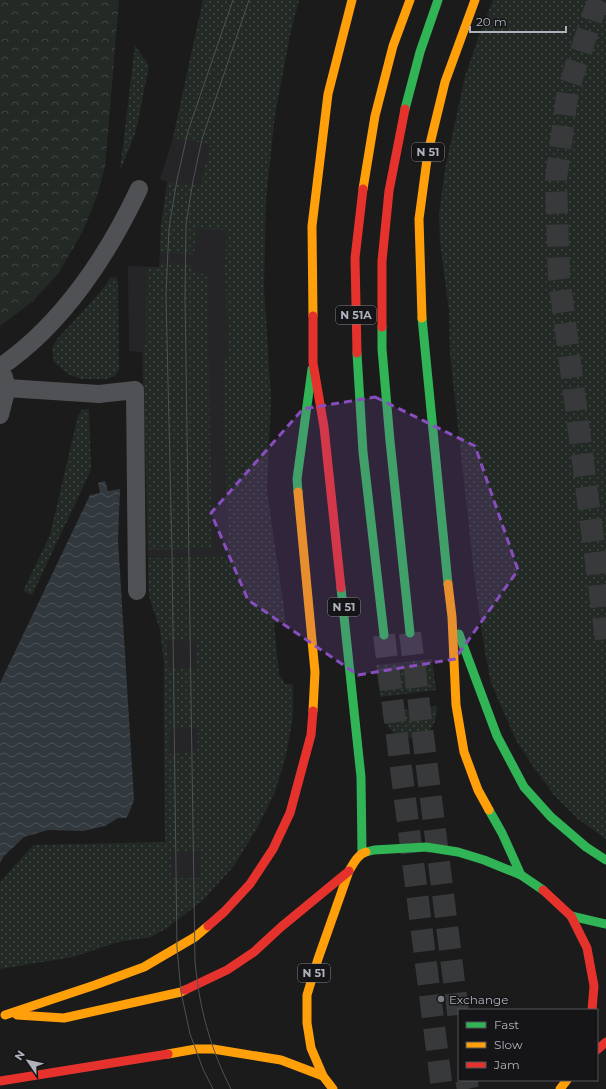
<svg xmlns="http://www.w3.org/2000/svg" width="606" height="1089" viewBox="0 0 606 1089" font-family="Montserrat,sans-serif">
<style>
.built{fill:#252527}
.green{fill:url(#green-dots);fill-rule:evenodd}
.forest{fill:url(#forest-crowns)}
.water{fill:url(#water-waves)}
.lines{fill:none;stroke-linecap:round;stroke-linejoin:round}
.highway-tunnel{stroke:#38393b;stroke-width:22;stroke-dasharray:22 11;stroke-linecap:butt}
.lane{stroke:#505154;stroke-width:18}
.fast{stroke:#30b455;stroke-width:9}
.slow{stroke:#ff9f0a;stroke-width:9}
.jam{stroke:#e5322d;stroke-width:9}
.tram{stroke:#505154;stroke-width:1}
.marked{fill:#884ebe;fill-opacity:0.2;stroke:#884ebe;stroke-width:3;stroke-dasharray:8 5;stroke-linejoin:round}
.poi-dot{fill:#7b7d83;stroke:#151517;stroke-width:1.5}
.labels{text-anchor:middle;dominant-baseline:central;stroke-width:3;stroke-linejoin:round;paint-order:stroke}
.shield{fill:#151517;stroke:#80838a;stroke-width:1}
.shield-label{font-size:11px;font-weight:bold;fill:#aeb2bb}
.poi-label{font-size:12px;fill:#aeb2bb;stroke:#151517;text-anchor:start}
</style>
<defs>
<pattern id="green-dots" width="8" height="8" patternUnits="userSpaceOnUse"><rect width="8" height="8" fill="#232a25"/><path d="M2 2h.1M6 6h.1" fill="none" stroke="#404643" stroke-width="1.8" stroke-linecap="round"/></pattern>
<pattern id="forest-crowns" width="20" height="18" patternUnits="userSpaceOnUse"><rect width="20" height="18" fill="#232a25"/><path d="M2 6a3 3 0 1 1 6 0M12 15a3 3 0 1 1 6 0" fill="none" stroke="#404643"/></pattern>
<pattern id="water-waves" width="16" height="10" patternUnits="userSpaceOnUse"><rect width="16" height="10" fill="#31383e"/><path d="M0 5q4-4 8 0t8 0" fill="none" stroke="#4c5258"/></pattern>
</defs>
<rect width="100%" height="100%" fill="#1b1b1b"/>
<!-- built -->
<path class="built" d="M203 0H277L240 402 204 880 167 928 165 842 164 662 160 629 149 596 142 352 129 351 128 266 159 267 161 225 167 182 160 179 173 138Z"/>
<!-- green -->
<g class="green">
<path d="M203 0H299L290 35 275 115 266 198 264 287 271 399 267 491 286 622 274 623 279 674 285 684H293V716L286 755 275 792 256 830 233 867 203 900 167 928 151 937 118 942 73 957 0 969V882L33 845 165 842 164 662 160 629 149 596 148 558 228 557 223 357H228L225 265 227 230 197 229 194 254 160 253 161 225 168 182 201 185 210 144 173 138ZM166 640 197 641 196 667H168ZM198 728 197 752 169 754 170 728ZM199 852 200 878H171V853Z"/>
<path d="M493 0H606V839L578 819 554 795 534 768 516 740 491 683 485 652 476 591 450 354 449 311 440 242 439 214 445 169 465 76 480 33Z"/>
<path d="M135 45 149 66 136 131 120 171Z"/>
<path d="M160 263 192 264 194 273 207 274 209 358 212 549 148 550 144 346 146 345 147 267H159Z"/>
<path d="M116 277 118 282 119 370 115 376 106 379H81L68 374 54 362 52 348 58 338 86 308 105 286 110 278Z"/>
<path d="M89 409 91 470 32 595 23 591 50 535 78 416 82 410Z"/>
<path d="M432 659 436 690 380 697 376 665Z"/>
<path d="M437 706C437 714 436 721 432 727 423 739 404 741 393 732 387 727 385 720 382 713Z"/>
</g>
<!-- forest -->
<path class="forest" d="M0 0H119L105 167 97 196 83 231 58 274 33 301 0 326Z"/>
<!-- water -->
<path class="water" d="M105 481 108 491 120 489 118 540 134 800 129 813 126 818H118L105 826 83 831 48 830 24 837 4 856 0 863V683L90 495 100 493 98 483Z"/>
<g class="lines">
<!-- highway-tunnel -->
<g class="highway-tunnel">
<path d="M600 0 594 12 568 90 556 179 559 277 606 639"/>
<path d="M410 633 459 1021"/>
<path d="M384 635 442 1089"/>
<path d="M466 1080 468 1089"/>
</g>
<!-- lane -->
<g class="lane">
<path d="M0 367C62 325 108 255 139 189"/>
<path d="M7 388 99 394 135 390 137 591"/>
<path d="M0 415 7 388 4 377"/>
</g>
<!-- fast -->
<g class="fast">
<path d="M405 109 420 52 438 0"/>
<path d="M422 318 448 584"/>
<path d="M382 327V349L390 441 410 633"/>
<path d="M357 353 363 452 384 635"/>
<path d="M298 492 297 479 312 369"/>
<path d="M341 588 361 777 362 853"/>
<path d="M459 634 497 736 524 787 551 817 586 847 606 860"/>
<path d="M489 810 502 833 521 875"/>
<path d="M366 852 374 850 426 847 458 852 484 860 521 875 543 890"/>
<path d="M571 916 606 924"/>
</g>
<!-- slow -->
<g class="slow">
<path d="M363 189 375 116 393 46 410 0"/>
<path d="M313 316 312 226 328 94 352 0"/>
<path d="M422 318 419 219 428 152 445 82 475 0"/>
<path d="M298 492 315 672 313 711"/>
<path d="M448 584 452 617 456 705 464 752 478 790 489 810"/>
<path d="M5 1015 95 985 144 967 195 937 208 926"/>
<path d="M17 1015 64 1018 181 992 185 990"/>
<path d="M168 1054 196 1049H213L281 1060 323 1076"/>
<path d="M333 1089 323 1076 311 1048 307 1023V995L318 959 349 871C353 864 358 854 366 852"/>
<path d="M560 1089 567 1080"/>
</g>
<!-- jam -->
<g class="jam">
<path d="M313 316V363L324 427 341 588"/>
<path d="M382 327V261L389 191 405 109"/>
<path d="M357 353 355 258 363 189"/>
<path d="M543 890 571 916 587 948 594 986 592 1010"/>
<path d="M208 926 224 912 250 884 273 849 290 813 311 735 313 711"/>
<path d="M185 990 227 970 254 952 281 927 349 871"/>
<path d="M597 1050 606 1042"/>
<path d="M0 1081 168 1054"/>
</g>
<!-- tram -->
<g class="tram">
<path d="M213 1089 203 1069 190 1034 181 992 177 948 172 553 166 295 169 228 177 180 188 131 233 0"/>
<path d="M231 1089C210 1048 199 1007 195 961L185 298 186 224 193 181 202 139 249 0"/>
</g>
</g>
<!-- marked area -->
<path class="marked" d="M375 397 475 446 518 570 455 659 358 675 248 600 211 513 303 409Z"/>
<!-- markers -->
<circle class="poi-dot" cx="441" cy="999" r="4"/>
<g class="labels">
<!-- shield labels -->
<g class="shield">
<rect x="412" y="143" width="32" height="18" rx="3"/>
<rect x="336" y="306" width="40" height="18" rx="3"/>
<rect x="328" y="598" width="32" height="18" rx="3"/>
<rect x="298" y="964" width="32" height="18" rx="3"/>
</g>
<g class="shield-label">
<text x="428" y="152">N 51</text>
<text x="356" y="315">N 51A</text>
<text x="344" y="607">N 51</text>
<text x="314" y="973">N 51</text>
</g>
<!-- poi labels -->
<g class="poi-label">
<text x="449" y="999">Exchange</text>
</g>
</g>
<!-- legend -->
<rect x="458" y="1009" width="140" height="72" fill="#151517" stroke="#525459"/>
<rect x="466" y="1022" width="20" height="6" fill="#30b455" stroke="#525459"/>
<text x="494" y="1029" font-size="12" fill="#aeb2bb">Fast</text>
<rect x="466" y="1042" width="20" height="6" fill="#ff9f0a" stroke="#525459"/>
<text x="494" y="1049" font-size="12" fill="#aeb2bb">Slow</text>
<rect x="466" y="1062" width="20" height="6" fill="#e5322d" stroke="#525459"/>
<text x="494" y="1069" font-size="12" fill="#aeb2bb">Jam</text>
<!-- north arrow -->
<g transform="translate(28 1061) rotate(304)" stroke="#151517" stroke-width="3" paint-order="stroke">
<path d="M0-3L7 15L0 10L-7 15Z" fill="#aeb2bb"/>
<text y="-6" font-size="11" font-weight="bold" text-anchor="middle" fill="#aeb2bb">N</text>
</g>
<!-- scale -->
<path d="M470 26v6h96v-6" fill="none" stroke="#aeb2bb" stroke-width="2"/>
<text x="476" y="26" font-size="12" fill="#aeb2bb" stroke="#151517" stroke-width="3" paint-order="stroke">20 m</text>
</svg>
